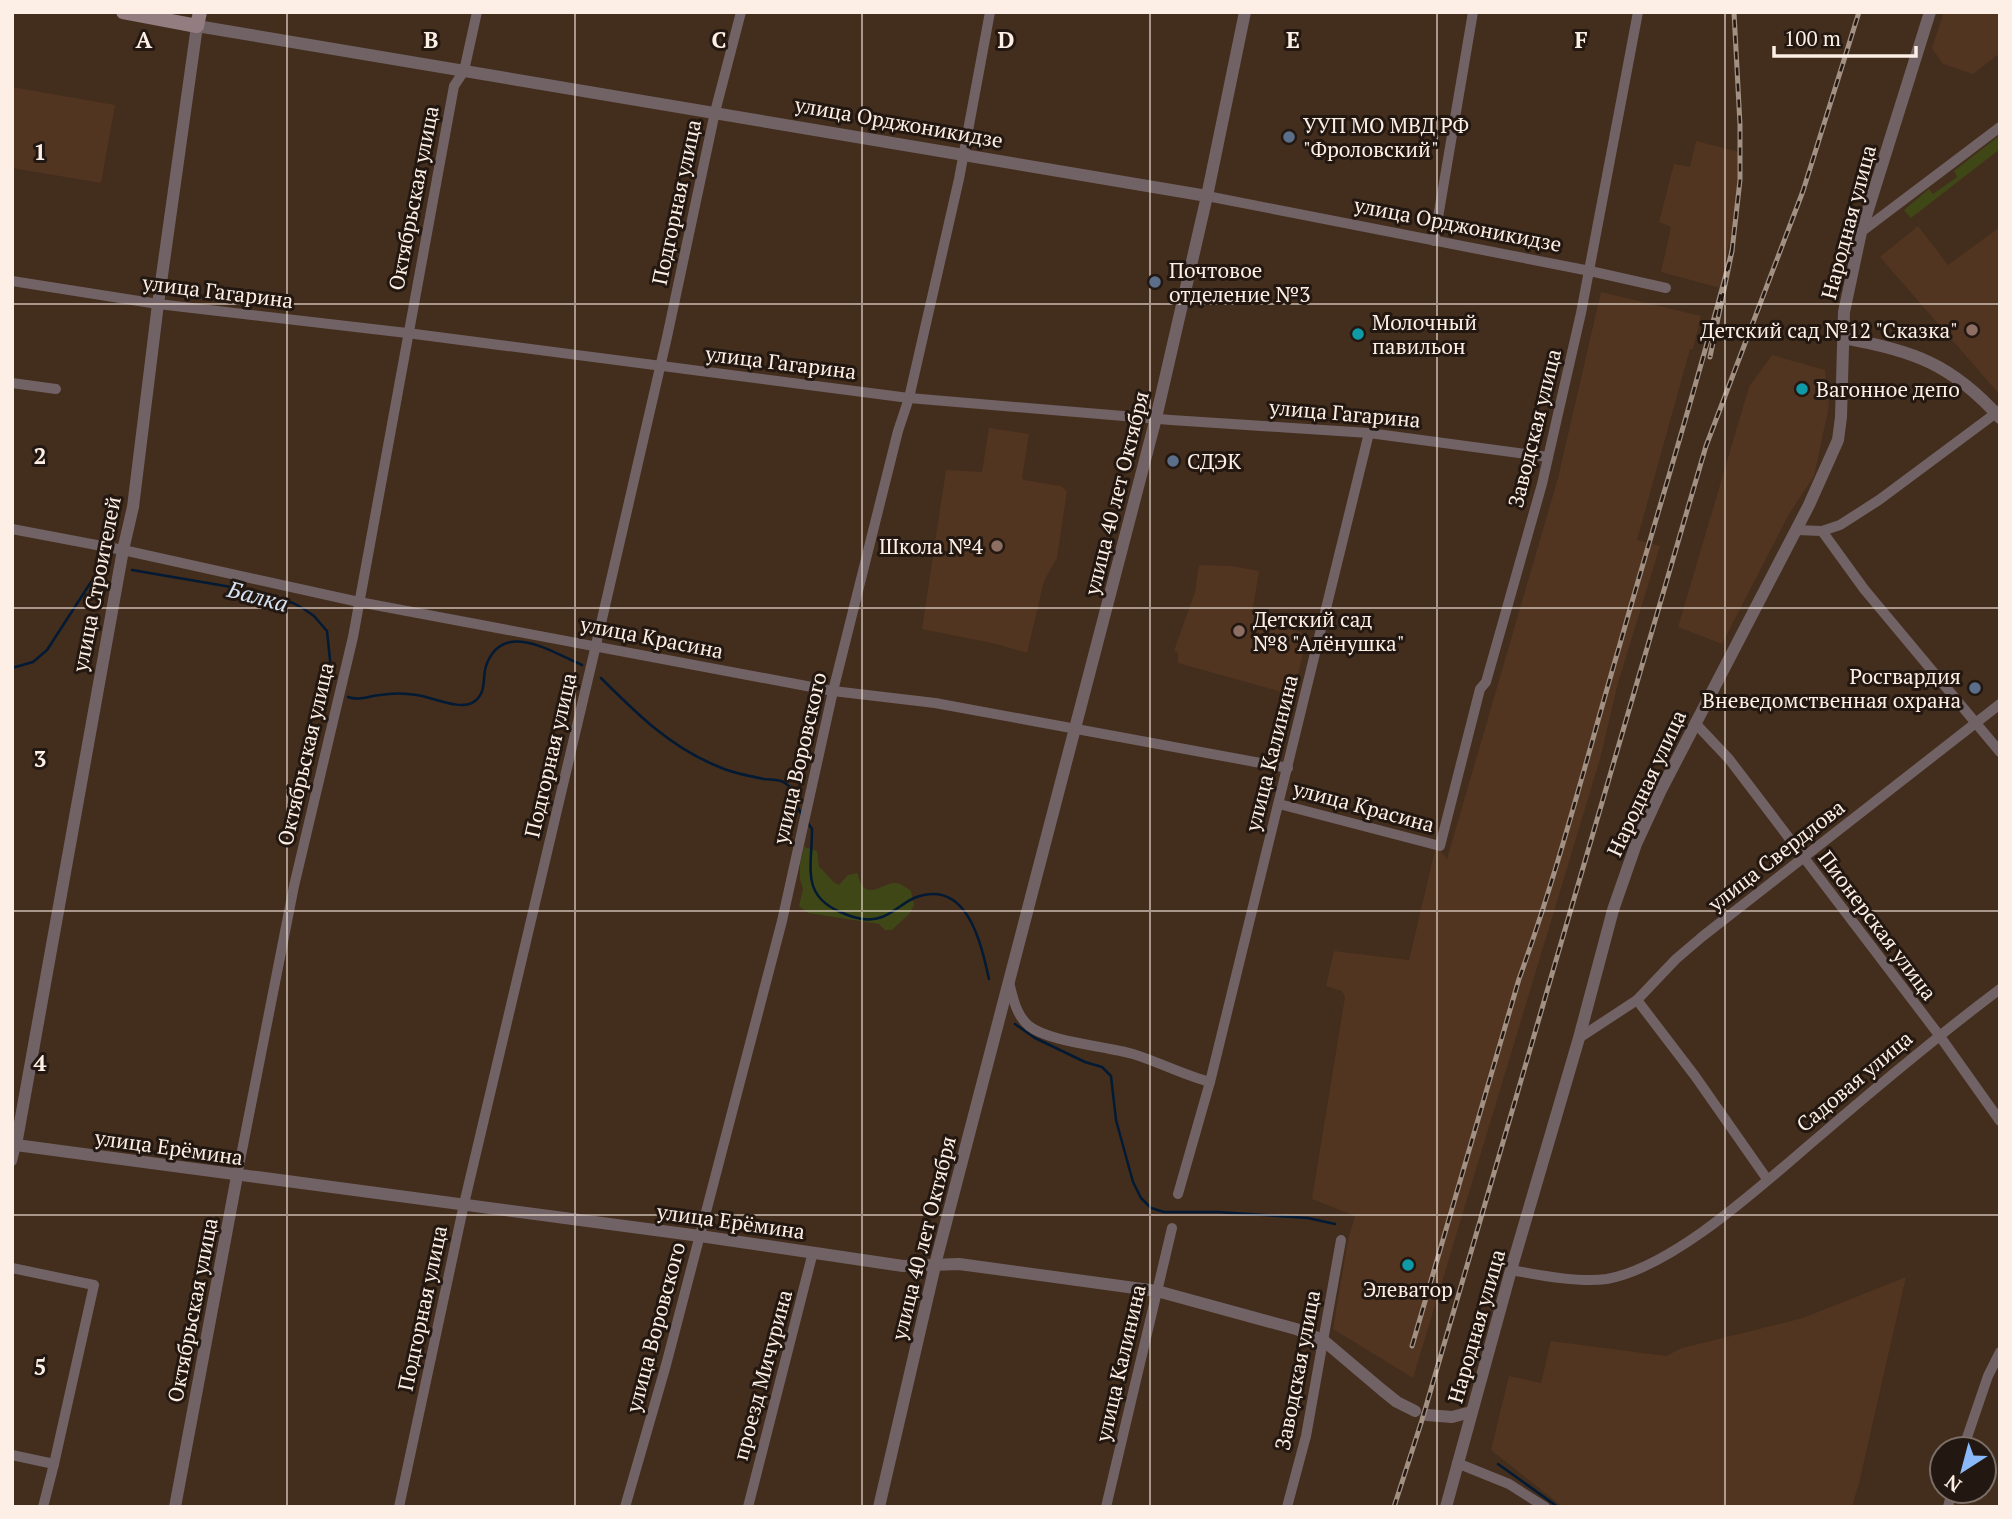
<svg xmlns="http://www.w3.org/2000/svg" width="2012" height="1519" viewBox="0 0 2012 1519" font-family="'PT Serif',serif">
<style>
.built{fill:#513520}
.green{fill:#3f4716}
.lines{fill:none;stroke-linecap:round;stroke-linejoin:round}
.stream{stroke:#021a34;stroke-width:2.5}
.minor{stroke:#716265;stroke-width:10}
.tertiary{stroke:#716265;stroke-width:12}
.secondary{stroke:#937d80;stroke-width:14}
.rail-casing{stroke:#a29083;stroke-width:5}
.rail{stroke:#221811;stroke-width:2.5;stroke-dasharray:8;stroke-linecap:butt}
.grid{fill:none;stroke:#fdefe5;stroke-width:2;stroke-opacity:0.55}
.service-dot{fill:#5c6f8a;stroke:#221811;stroke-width:2.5}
.education-dot{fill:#8d6e63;stroke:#221811;stroke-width:2.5}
.culture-dot{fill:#0f9aa8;stroke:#221811;stroke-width:2.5}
.labels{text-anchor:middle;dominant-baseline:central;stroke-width:6;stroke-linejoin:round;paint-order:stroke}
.street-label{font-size:21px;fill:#fdefe5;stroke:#221811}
.poi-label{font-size:21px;fill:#fdefe5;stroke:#221811;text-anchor:start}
.water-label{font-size:23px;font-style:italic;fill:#d6e3f3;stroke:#221811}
.grid-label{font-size:23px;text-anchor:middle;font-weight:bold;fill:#fdefe5;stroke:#221811;stroke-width:6;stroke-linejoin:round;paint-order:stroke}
</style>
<rect width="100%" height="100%" fill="#432d1d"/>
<!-- built -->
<g class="built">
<path d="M1944 12H2000V53L1973 74 1943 64 1932 48Z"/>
<path d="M12 87 115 105 101 183 12 168Z"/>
<path d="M1696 141 1739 152 1735 215 1720 288 1661 272 1671 227 1659 222 1674 164 1690 167Z"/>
<path d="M1918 226 1948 265 2000 227V395L1880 257Z"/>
<path d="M1601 292 1701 316 1693 349H1690L1637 540 1660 546 1618 683 1600 759 1413 1378 1333 1329 1348 1240 1355 1216 1312 1199 1345 997 1342 991 1326 986 1334 951 1409 960 1436 846 1447 859 1558 478Z"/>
<path d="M1772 355 1825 370 1829 406 1814 476 1789 514 1722 644 1678 627 1749 387Z"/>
<path d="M989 428 1029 434 1022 478 1024 480 1061 486 1067 491 1057 558 1044 581 1027 653 996 644 922 629 946 470 982 472Z"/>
<path d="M1199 565 1232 566 1259 571 1252 614 1285 624 1284 628 1308 634 1293 695 1178 663V652L1174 651 1195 592Z"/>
<path d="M1906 1277 1859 1483 1852 1507H1563L1491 1450 1509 1376 1541 1383 1551 1341 1666 1356 1682 1348 1803 1318Z"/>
</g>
<!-- green -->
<g class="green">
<path d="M2000 135V149L1911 218 1904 210 1929 189 1933 194 1957 177 1954 171Z"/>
<path d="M804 847 817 851 819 867C826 872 831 882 839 885L848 875 857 873C859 876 859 881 861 884 869 898 884 883 895 883 901 883 907 888 911 891L914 905 910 913 892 930H885L879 924 808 913 799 906 803 889 800 879V864Z"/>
</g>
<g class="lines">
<!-- stream -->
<g class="stream">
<path d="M132 570 237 588 293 603 304 609 314 616 327 631 332 679"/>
<path d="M12 668 33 662 47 650 91 582 107 570"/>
<path d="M601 678C636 713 670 747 717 766 732 773 748 776 764 779 771 780 780 779 785 783 798 791 794 804 802 815"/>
<path d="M348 697C359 701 369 696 380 695 392 693 405 693 417 695 432 697 462 712 475 701 487 691 482 679 486 666 502 619 552 652 582 665"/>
<path d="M808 823 812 829C812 869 800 897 845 914 857 919 869 922 882 917 893 913 903 903 914 898 967 877 981 943 989 979"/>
<path d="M1015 1024 1035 1038 1085 1062 1102 1067 1111 1076 1116 1120 1133 1182 1141 1198 1151 1208 1164 1212H1218L1308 1218 1335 1224"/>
<path d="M1498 1464 1558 1507"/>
</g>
<!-- minor -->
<g class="minor">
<path d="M1207 196 1590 271 1666 288"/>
<path d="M1861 232 2000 127"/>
<path d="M1434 241 1473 12"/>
<path d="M12 281 158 304 407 333 909 398 1171 420 1369 433 1548 457"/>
<path d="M12 383 56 389"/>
<path d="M12 529 123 550 359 602 833 691 935 703 1288 768"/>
<path d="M1796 530 1822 531 1840 525 1879 500 2000 410"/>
<path d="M1822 531 1864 589 2000 752"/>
<path d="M1695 723 1729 759 1939 1035 2000 1121"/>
<path d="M1279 804 1440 846 1480 689 1486 682 1542 484 1581 313 1638 12"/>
<path d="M1009 982C1013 998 1016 1015 1029 1026 1049 1042 1106 1046 1133 1054 1159 1062 1183 1075 1210 1082"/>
<path d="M1637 1000 1695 1076 1767 1179"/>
<path d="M1579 1038 1637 1000 1676 959 1703 936 2000 704"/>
<path d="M12 1144 16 1145 12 1161"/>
<path d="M237 1176 294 886 353 637 454 86 464 71 477 12"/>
<path d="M1178 1194 1210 1082 1369 433"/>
<path d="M12 1268 94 1285 54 1464 43 1507"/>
<path d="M1511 1270C1539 1275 1579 1283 1607 1279 1677 1266 1767 1180 1822 1134 1880 1084 1939 1035 2000 989"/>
<path d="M1963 1449 1988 1376 2000 1352"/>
<path d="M12 1455 54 1464"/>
<path d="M1457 1463 1509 1484 1545 1507"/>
<path d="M399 1507 464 1204 596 645 667 337 715 112 741 12"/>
<path d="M625 1507 666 1365 782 921 833 691 898 431 909 398 959 179 990 12"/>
<path d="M748 1507 813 1252"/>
<path d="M1106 1507 1172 1228"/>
<path d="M1287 1507 1306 1436 1341 1240"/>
<path d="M1948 1507 1952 1491"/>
</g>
<!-- tertiary -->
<g class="tertiary">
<path d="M1207 196 197 26 158 304 133 507 123 550 16 1145 700 1236 903 1266 959 1264 1157 1291 1296 1329 1323 1340 1382 1390 1397 1402 1415 1411"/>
<path d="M1843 338C1912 350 1952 364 2000 418"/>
<path d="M1427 1415 1452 1417 1471 1412"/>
<path d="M175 1507 237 1176"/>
<path d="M879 1507 937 1257 1156 418 1207 196 1245 12"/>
<path d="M1446 1507 1511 1270 1579 1038 1613 910 1636 844 1661 790 1809 505 1838 440 1841 417 1844 312 1861 232 1930 12"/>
</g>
<!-- secondary -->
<path class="secondary" d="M123 12 197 26 200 12"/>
<!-- rail casing -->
<g class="rail-casing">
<g id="rail">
<path d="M1732 251 1740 180V125L1734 12"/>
<path d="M1412 1346 1519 979C1559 869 1587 756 1620 644 1657 513 1698 383 1732 251L1710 357"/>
<path d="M1394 1507 1422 1420 1706 446 1803 191 1859 12"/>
</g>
</g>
<!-- rail -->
<use href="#rail" class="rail"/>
</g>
<!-- grid -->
<path class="grid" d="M287 12V1507M575 12V1507M862 12V1507M1150 12V1507M1437 12V1507M1725 12V1507M12 304H2000M12 608H2000M12 911H2000M12 1215H2000"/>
<!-- markers -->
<g class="service-dot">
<circle cx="1289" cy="137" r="7"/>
<circle cx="1155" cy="282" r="7"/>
<circle cx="1173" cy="461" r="7"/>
<circle cx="1975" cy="688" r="7"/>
</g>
<g class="education-dot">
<circle cx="1972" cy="330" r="7"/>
<circle cx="997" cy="546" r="7"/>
<circle cx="1239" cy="631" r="7"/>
</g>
<g class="culture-dot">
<circle cx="1358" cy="334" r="7"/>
<circle cx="1802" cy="389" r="7"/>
<circle cx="1408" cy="1265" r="7"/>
</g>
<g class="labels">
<!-- street labels -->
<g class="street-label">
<text transform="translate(899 122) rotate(10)">улица Орджоникидзе</text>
<text transform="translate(413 198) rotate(-79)">Октябрьская улица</text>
<text transform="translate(676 202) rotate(-78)">Подгорная улица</text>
<text transform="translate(1848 222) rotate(-75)">Народная улица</text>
<text transform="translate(1458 224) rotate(11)">улица Орджоникидзе</text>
<text transform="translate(218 291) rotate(7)">улица Гагарина</text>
<text transform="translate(781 362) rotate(7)">улица Гагарина</text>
<text transform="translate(1345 413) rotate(5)">улица Гагарина</text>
<text transform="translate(1534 428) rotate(-76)">Заводская улица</text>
<text transform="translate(1116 493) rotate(-76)">улица 40 лет Октября</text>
<text transform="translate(96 584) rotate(-79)">улица Строителей</text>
<text transform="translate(652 637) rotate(11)">улица Красина</text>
<text transform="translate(1271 753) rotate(-76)">улица Калинина</text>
<text transform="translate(305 754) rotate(-77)">Октябрьская улица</text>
<text transform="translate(550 755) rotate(-77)">Подгорная улица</text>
<text transform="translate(799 758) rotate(-77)">улица Воровского</text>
<text transform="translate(1646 783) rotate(-65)">Народная улица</text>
<text transform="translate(1364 806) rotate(15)">улица Красина</text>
<text transform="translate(1776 855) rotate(-38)">улица Свердлова</text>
<text transform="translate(1878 925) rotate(53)">Пионерская улица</text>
<text transform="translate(1854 1081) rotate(-40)">Садовая улица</text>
<text transform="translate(169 1147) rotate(8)">улица Ерёмина</text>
<text transform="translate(731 1221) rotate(8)">улица Ерёмина</text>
<text transform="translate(923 1238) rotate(-76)">улица 40 лет Октября</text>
<text transform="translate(422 1308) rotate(-78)">Подгорная улица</text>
<text transform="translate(192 1310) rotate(-79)">Октябрьская улица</text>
<text transform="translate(1476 1326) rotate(-74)">Народная улица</text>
<text transform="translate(655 1327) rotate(-75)">улица Воровского</text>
<text transform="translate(1120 1363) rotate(-77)">улица Калинина</text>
<text transform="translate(1297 1370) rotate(-79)">Заводская улица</text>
<text transform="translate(762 1375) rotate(-75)">проезд Мичурина</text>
</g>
<!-- poi labels -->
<g class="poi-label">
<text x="1303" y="125">УУП МО МВД РФ<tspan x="1303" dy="24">"Фроловский"</tspan></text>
<text x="1169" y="270">Почтовое<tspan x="1169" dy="24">отделение №3</tspan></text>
<text x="1372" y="322">Молочный<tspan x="1372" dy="24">павильон</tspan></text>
<text x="1958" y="330" text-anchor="end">Детский сад №12 "Сказка"</text>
<text x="1816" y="389">Вагонное депо</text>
<text x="1187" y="461">СДЭК</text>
<text x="983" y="546" text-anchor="end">Школа №4</text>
<text x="1253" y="619">Детский сад<tspan x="1253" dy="24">№8 "Алёнушка"</tspan></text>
<text x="1961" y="676" text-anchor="end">Росгвардия<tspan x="1961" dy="24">Вневедомственная охрана</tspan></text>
<text x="1408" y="1289" text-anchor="middle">Элеватор</text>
</g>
<!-- water labels -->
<g class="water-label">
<text transform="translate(258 596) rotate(15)">Балка</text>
</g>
</g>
<g class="grid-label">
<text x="144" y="48">A</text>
<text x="431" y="48">B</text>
<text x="719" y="48">C</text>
<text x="1006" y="48">D</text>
<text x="1293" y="48">E</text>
<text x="1581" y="48">F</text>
<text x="40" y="160">1</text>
<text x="40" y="464">2</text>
<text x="40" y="767">3</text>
<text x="40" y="1071">4</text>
<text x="40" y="1375">5</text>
</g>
<!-- border -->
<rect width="2012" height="1519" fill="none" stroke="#fdefe5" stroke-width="28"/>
<!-- north arrow -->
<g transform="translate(1963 1470) rotate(216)"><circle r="33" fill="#221811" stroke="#7a6e66" stroke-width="2"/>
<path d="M0-5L12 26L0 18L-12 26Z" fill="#8abafc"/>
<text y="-10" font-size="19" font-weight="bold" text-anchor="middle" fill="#fdefe5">N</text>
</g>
<!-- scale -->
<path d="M1774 46v10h142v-10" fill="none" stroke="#fdefe5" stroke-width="3.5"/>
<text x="1784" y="46" font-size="21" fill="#fdefe5" stroke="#221811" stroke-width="5" paint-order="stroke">100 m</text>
</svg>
